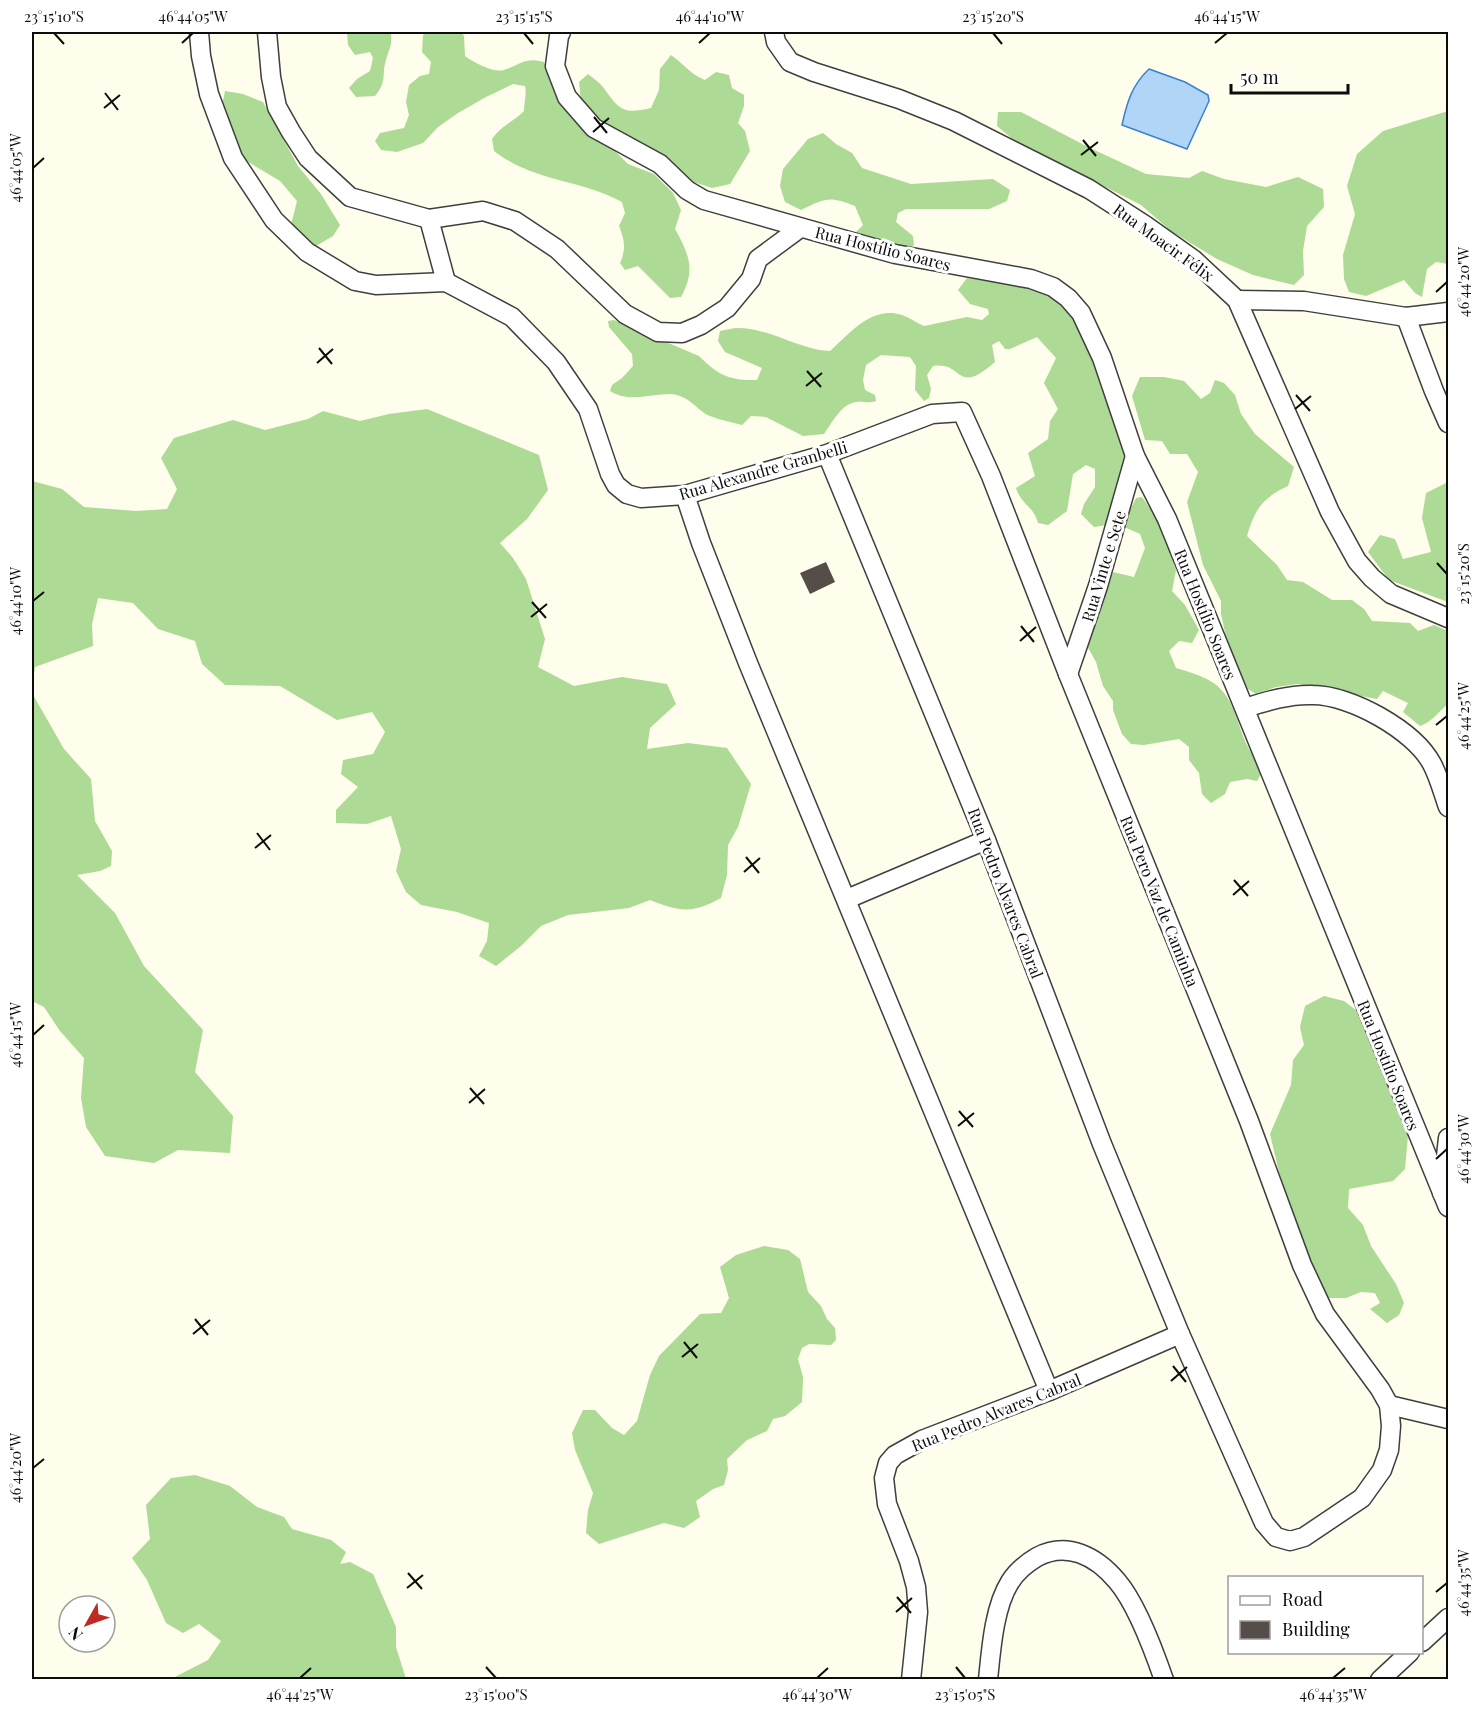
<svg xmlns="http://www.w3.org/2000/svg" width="1480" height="1711" viewBox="0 0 1480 1711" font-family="'Playfair Display',serif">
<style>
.forest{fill:#adda94}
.water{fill:#b0d5f7;stroke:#3683cf;stroke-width:1.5}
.building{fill:#554e48}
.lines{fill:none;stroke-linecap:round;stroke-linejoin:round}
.minor-casing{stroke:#3f3f3f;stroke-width:21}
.minor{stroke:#fff;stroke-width:18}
.ticks{fill:none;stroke:#0c0c0c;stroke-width:2}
.labels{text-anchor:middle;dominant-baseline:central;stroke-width:6;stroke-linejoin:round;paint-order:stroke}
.street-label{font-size:16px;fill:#0c0c0c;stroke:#fff}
.neatline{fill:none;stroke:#0c0c0c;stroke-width:2}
.ticks-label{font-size:15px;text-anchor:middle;fill:#0c0c0c}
</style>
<rect width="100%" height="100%" fill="#fffdeb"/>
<!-- forest -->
<g class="forest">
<path d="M347 32H391C392 47 390 46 386 60 381 76 388 80 375 96L356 97 349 88 357 79 370 71 373 58 370 52 355 55 348 45Z"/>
<path d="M427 32H461L464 36 465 56C474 63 494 73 504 70 522 64 525 57 544 62L554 91 588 131 614 150 628 164 654 174 673 193 681 210 675 229C689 254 696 270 681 297L670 298 638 266 625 270 620 263C626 250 625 240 619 226L625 213 622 202C581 179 534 182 494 151L492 139C503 124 512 123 524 111 524 101 527 95 525 86L513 84 486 97 458 113 438 127 423 143 397 152 381 150 375 141 380 133 404 128 409 115 406 102 409 85 420 76 429 74 431 62 422 52 423 35Z"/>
<path d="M671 55C684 64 691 75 705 80L716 72 729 75 732 88 744 95V106L738 123 745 131 750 151 730 184 712 188 694 182 679 171 660 154 600 123 581 102 579 82 588 74C593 78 599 82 603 87 619 109 622 115 651 108L659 90 660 69Z"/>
<path d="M225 91 243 94 263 102 298 166 321 194 340 225 333 236 316 246 304 241 291 225 297 201 280 181 240 157 222 106Z"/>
<path d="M1448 111V264L1436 262 1427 269 1422 297 1415 293 1404 280 1366 296 1349 292 1344 279 1343 255 1355 214 1347 186 1357 154 1383 131Z"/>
<path d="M998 112H1021L1088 147 1146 174 1189 178 1202 171 1224 179 1266 187 1298 177 1323 189 1324 207 1307 226 1303 251 1304 275 1294 285 1253 275 1217 259 1171 231 1141 205 1015 141 997 126Z"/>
<path d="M823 133 836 144 852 153 862 168 911 184 993 179 1010 190 1007 201 989 209H906L898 213 896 222 913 236 914 245 905 250 861 239 856 232 863 225 855 206C829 196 826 198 801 210L785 202 780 186 783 169 808 139Z"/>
<path d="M967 278 1013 284 1048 295 1064 304 1074 314 1099 371 1121 435 1125 456 1107 525 1094 527 1081 514 1084 504 1095 487V469L1086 465 1073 474 1067 511 1048 525 1038 523C1033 505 1022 506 1016 488L1035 476 1028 453 1048 439 1050 421 1058 409 1044 383 1056 358 1037 337 1010 349H1005L999 341 992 345 995 362C955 397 964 361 933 366L927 375 931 389 929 398 924 401 915 390 916 366 910 357 881 355 866 365 863 380 865 390 875 395 876 401C867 404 864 401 856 402 841 404 832 423 824 434L803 436 766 417 751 416 742 425C732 422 720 420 710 416 697 411 690 395 670 394 650 394 629 403 610 391L612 385 622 378 633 366 632 354 609 327 608 321 614 320 699 356C718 375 730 381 757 380L762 368 725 352 718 341 720 331C726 330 732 328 738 328 770 328 799 350 830 351 850 333 872 305 902 315 910 318 917 323 924 326L967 317 982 320 989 314 988 309 970 304 958 290Z"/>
<path d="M1140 377H1164L1184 381 1201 399 1210 393 1215 380 1224 383 1235 395 1241 414 1255 434 1294 467 1288 486C1262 498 1255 509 1247 536L1277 565 1287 580 1303 582 1332 600H1352L1364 609 1372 621 1410 623 1418 631 1434 625 1448 631V704C1438 712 1432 722 1420 726L1403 712 1408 703 1383 691 1377 699 1298 684 1276 687 1256 694 1248 689 1228 646 1221 614V601L1203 565 1187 502 1198 472 1187 454H1170L1162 441 1145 440 1132 396Z"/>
<path d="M427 409 539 455 548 490 527 519 500 543 513 558 526 579 545 639 538 667 574 686 622 677 667 684 676 704 650 728 647 749 688 743 727 748 751 784 738 827 728 845 727 875 721 898C691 914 681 912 650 900L629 908 568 915 541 926 521 946 496 966 479 956 487 941 489 923 457 912 421 905 406 892 396 871 401 849 391 816 367 824 336 823V810L358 787 341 774 343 760 373 754 385 732 372 712 337 720 280 686 225 685 202 664 195 641 158 629 133 603 98 598 92 624 93 646 35 667 32 689V481L62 489 84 507 136 511 167 509 177 489 161 458 174 438 233 420 265 430 308 419 323 411 360 421 389 414Z"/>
<path d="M1448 482V602L1389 580 1368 552 1380 535 1395 539 1403 559 1431 552 1422 518 1426 493Z"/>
<path d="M1142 497 1159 521 1176 570 1172 591 1185 605 1199 630 1192 643 1179 641 1169 651 1176 668C1189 672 1204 676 1215 684 1235 699 1237 726 1248 747 1252 755 1258 763 1263 771L1257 781 1247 779 1230 782 1225 794 1211 803 1202 794 1199 773 1189 760V747L1179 739 1144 745 1131 744 1122 734 1113 710V701L1103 686 1096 662 1086 644 1113 572 1134 577 1145 548 1140 534 1122 526 1136 498Z"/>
<path d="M32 693 64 749 91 779 95 821 112 851 111 866 100 871 77 875 115 913 144 966 203 1030 195 1072 233 1116 230 1153 178 1150 154 1163 105 1156 86 1127 81 1098 84 1058 60 1031 44 1007 32 1001Z"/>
<path d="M1324 996 1344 1001 1361 1014 1408 1135 1405 1169 1393 1181 1349 1189 1348 1208 1363 1225 1371 1246 1396 1284 1404 1303 1399 1315 1387 1323 1370 1309 1380 1303 1375 1293 1361 1292 1346 1298H1328L1311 1268 1279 1172 1270 1134 1291 1085 1293 1060 1304 1045 1300 1027 1305 1006Z"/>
<path d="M764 1246 788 1250 800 1259 808 1292 821 1306 827 1319 835 1328 836 1340 831 1345 809 1344 802 1348 798 1359 803 1377 802 1402 785 1416 773 1419 767 1431 747 1440 727 1459 728 1470 724 1485 713 1489 696 1501 700 1517 684 1528 664 1523 599 1544 586 1533 588 1510 593 1493 575 1450 572 1433 583 1410H595L612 1428 624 1435 637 1421 650 1375 659 1356 700 1314 721 1313 729 1298 720 1267 736 1255Z"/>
<path d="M195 1475 230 1486 257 1507 284 1517 292 1529 331 1540 346 1552 340 1564 350 1562 373 1574 396 1627V1647L406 1679H171L208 1660 221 1641 199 1624 183 1633 166 1623 147 1580 132 1558 150 1539 146 1505 171 1478Z"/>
</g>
<!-- water -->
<path class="water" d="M1149 69 1185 82 1208 95 1209 101 1187 149 1122 125C1127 102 1132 85 1149 69Z"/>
<!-- building -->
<path class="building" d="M826 562 835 582 810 594 800 573Z"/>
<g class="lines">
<!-- minor casing -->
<g class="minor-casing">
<g id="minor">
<path d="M199 32 201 56 209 94 233 158 274 220 307 252 355 281 376 285 446 282 512 317 556 362 588 409 610 474 616 485 627 494 641 498 685 495 827 454 932 414 962 412 991 476 1068 674 1192 980 1249 1121 1302 1265 1325 1314 1380 1389 1389 1405 1391 1426 1389 1450 1382 1470 1362 1498 1304 1537 1290 1541 1276 1537 1264 1523 1180 1334 1102 1144 986 840 827 454"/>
<path d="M267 32 271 77 277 107 291 132 308 158 350 197 429 219 483 211 515 221 557 249 625 314 658 332 682 333 701 325 727 308 751 279 758 259 800 228"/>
<path d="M561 32 559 36 555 66 567 97 594 128 660 164 687 190 704 200 895 254 1031 279 1053 287 1068 298 1081 313 1102 358 1135 456 1167 519 1448 1207"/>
<path d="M774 32 776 42 790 62 814 72 899 99 954 121 1089 189 1145 225 1193 259 1237 300 1330 512 1357 561 1372 578 1391 594 1448 618"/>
<path d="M429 219 446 282"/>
<path d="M1237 300 1304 301 1406 317 1448 312"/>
<path d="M1406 317 1434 391 1448 423"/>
<path d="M685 495 701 543 748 663 1049 1391"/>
<path d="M1068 674 1098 586 1135 456"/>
<path d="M1245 708C1267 701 1290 694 1313 695 1350 695 1414 730 1432 764 1439 777 1443 793 1448 807"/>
<path d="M847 899 986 840"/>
<path d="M1442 1193 1448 1138"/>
<path d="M1389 1405 1448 1419"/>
<path d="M1422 1642 1448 1618"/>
<path d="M911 1680 918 1612 916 1587 909 1561 887 1504 884 1478 888 1463 895 1455 922 1440 1049 1391 1180 1334"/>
<path d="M988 1680C991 1650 994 1607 1010 1582 1016 1572 1027 1563 1037 1557 1067 1541 1096 1556 1117 1581 1136 1603 1154 1651 1164 1680"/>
<path d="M1380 1680 1410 1652"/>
</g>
</g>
<!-- minor -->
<use href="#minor" class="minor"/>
</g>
<!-- ticks -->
<path class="ticks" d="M54 33 64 44M524 33 533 44M993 33 1002 44M182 43 193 33M699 43 710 33M1215 43 1227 33M105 93 118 110M104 108 120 95M594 117 607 133M593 132 609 118M1083 140 1096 156M1081 155 1098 142M33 168 44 158M1436 292 1447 282M319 348 332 364M317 363 333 349M807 371 821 387M806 386 822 373M1296 395 1310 411M1295 409 1311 396M1437 563 1447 574M33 601 44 592M532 602 546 618M531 617 547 604M1021 626 1034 642M1020 641 1036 627M1436 725 1447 716M257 833 270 850M255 848 271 835M746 857 759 873M744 872 760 858M1234 880 1248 896M1233 895 1249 881M33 1035 44 1025M470 1088 484 1104M469 1103 485 1089M959 1111 973 1127M958 1126 974 1113M1436 1159 1447 1149M195 1319 208 1335M193 1334 210 1320M684 1342 697 1358M682 1357 698 1344M1173 1366 1186 1382M1171 1381 1187 1367M33 1468 44 1459M408 1573 422 1589M407 1588 423 1575M1436 1592 1447 1583M897 1597 911 1613M896 1612 912 1598M486 1667 496 1678M956 1667 965 1678M300 1678 311 1668M817 1678 828 1668M1333 1678 1345 1668"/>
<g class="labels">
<!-- street labels -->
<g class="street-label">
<text transform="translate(1164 242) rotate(36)">Rua Moacir Félix</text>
<text transform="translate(883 248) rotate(14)">Rua Hostílio Soares</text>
<text transform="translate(763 470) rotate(-16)">Rua Alexandre Granbelli</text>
<text transform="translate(1103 566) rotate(-73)">Rua Vinte e Sete</text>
<text transform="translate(1206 614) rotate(68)">Rua Hostílio Soares</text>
<text transform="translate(1006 893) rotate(69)">Rua Pedro Alvares Cabral</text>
<text transform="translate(1160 901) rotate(68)">Rua Pero Vaz de Caminha</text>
<text transform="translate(1389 1065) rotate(68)">Rua Hostílio Soares</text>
<text transform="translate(996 1412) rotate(-22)">Rua Pedro Alvares Cabral</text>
</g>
</g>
<!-- border -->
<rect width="1480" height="1711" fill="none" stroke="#ffffff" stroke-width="66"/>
<!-- legend -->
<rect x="1228" y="1576" width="195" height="78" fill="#ffffff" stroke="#9e9e9e" stroke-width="1.5"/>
<rect x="1240" y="1596" width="30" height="9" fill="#ffffff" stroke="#9e9e9e" stroke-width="1.5"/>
<text x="1282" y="1606" font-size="18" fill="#0c0c0c">Road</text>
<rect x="1240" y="1621" width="30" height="18" fill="#554e48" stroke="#9e9e9e" stroke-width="1.5"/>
<text x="1282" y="1636" font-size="18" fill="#0c0c0c">Building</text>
<!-- north arrow -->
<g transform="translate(87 1624) rotate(230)"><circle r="28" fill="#ffffff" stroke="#9e9e9e" stroke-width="1.5"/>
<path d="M0-4.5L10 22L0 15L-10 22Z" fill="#be2b23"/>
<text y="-9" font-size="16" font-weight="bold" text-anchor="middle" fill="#0c0c0c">N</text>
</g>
<!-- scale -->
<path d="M1231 84v9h117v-9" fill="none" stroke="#0c0c0c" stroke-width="3"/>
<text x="1240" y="84" font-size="18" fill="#0c0c0c" stroke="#ffffff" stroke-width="4.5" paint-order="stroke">50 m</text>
<rect x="33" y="33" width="1414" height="1645" class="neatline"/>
<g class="ticks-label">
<text x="54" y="22">23°15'10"S</text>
<text x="193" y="22">46°44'05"W</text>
<text x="524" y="22">23°15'15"S</text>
<text x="710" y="22">46°44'10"W</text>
<text x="993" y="22">23°15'20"S</text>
<text x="1227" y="22">46°44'15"W</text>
<text transform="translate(16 168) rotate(-90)" y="5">46°44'05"W</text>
<text transform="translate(1464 282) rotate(-90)" y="5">46°44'20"W</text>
<text transform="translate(1464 574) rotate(-90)" y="5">23°15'20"S</text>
<text transform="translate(16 601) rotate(-90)" y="5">46°44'10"W</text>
<text transform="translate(1464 716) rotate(-90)" y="5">46°44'25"W</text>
<text transform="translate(16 1035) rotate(-90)" y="5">46°44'15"W</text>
<text transform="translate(1464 1149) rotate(-90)" y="5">46°44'30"W</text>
<text transform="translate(16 1468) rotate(-90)" y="5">46°44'20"W</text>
<text transform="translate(1464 1583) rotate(-90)" y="5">46°44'35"W</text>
<text x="300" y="1700">46°44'25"W</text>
<text x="496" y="1700">23°15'00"S</text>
<text x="817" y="1700">46°44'30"W</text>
<text x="965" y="1700">23°15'05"S</text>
<text x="1333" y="1700">46°44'35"W</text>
</g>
</svg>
